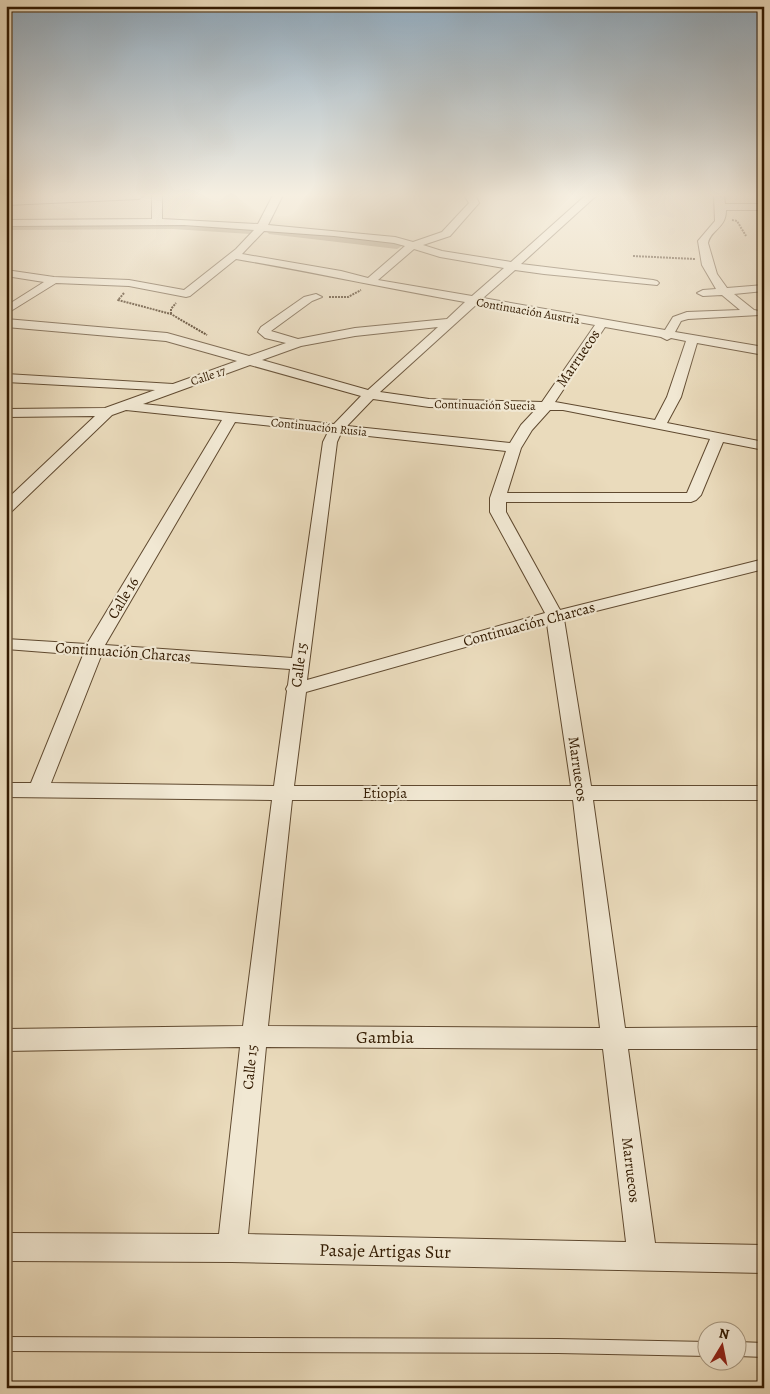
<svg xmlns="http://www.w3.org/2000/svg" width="770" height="1394" viewBox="0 0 770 1394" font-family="Alegreya,serif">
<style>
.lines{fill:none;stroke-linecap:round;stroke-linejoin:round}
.canal{fill:#ab997c;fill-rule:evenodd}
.service-casing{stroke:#604a30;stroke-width:2}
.minor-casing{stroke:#604a30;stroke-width:2}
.tertiary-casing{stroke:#604a30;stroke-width:2}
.path{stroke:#321a01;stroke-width:2;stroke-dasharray:2 1;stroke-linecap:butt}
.service{fill:#f1e8d3;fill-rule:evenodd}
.minor{fill:#f1e8d3;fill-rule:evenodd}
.tertiary{fill:#f1e8d3;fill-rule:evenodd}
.labels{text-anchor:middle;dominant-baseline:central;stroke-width:4.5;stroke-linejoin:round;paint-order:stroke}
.far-street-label{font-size:12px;fill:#321a01;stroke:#f1e8d3}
.street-label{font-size:15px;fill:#321a01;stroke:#f1e8d3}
.near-street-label{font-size:18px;fill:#321a01;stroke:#f1e8d3}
</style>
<rect width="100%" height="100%" fill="#eadbbc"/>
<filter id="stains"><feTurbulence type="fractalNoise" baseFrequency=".004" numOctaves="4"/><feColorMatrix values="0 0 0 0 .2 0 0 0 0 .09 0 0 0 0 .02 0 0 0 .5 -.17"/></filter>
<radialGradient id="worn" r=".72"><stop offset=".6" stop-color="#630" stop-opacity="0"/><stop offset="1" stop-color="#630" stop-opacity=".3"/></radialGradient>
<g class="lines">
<!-- canal -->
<g class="canal">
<path d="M173 223 250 228 255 231 250 234 173 229 6 230V224Z"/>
<path d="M272 229 397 243 402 246 397 249 269 234 267 232Z"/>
</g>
<!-- service casing -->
<g class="service-casing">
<g id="service">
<path d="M6 215 11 217V219L6 218Z"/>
<path d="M6 1337 558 1339 708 1342V1356L558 1353 6 1351Z"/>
<path d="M738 1342 764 1343V1357L738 1356Z"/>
</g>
</g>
<!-- minor casing -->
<g class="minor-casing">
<path id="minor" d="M152 195H162V219L258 224 273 195H283L268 225 395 237 413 242 442 232 469 203 464 195H475L479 203 450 236 423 245 442 251 511 262 586 195H597L521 264 653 280 657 281 659 283 657 285 544 274 515 270 483 298 665 330 673 317 687 312 740 310 722 295 703 296 697 293 703 290 716 289 702 265 698 241 715 221 714 195H724L725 204H764V210H726C726 229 711 229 708 243L717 274 727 288 764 285V291L734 294 754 310 759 311 761 313 759 315 688 319 681 321 675 332 764 347V355L697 343 681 397 667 423 764 442V450L723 442 701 495 696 500 691 502H506V512L560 610 764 559V569L564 619 591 786H764V800H593L625 1028 764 1027V1049H628L655 1243 764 1245V1273L232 1262 6 1261V1233L219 1234 240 1047 6 1051V1029L243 1026 272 800 6 797V783H31L83 655 6 649V639L87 644 222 420 126 410 112 415 11 512 6 514V500L95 416 6 417V409L105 408 155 390 6 382V374L173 384 237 361 166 341 6 327V319L167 333 249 356 286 343 265 338 258 332 261 327 304 297 316 294 322 297 312 301 271 331 298 339 355 328 447 319 465 302C389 289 313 272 236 259L190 296 186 297 129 286 56 283 6 314V306L44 282 6 276V270L54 277 129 280 184 290 236 249 254 230 184 225 6 226V220L152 219ZM264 231 334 236 394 243 405 246 368 278 341 271 242 254ZM414 249 440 257 504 268 472 296 378 280ZM477 304 595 325 542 402 429 399 380 392ZM438 327 368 390 262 360 301 346 355 336ZM605 327 661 337 667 340 671 338 686 341 667 397 655 420 555 402ZM250 365 361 396 334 424 143 404ZM373 399 429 407 536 409 521 425 510 443 347 426ZM550 410H563L710 439 687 493H507L521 448 532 430ZM235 422 328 432 323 442 292 658 105 645ZM341 433 506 451 490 498V512L545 613 307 680 337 442ZM547 624 571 786H294L306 692ZM101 656 290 669 288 685 286 689 287 691 274 786 51 783ZM292 800H573L600 1028 268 1026ZM266 1047 603 1049 626 1242 248 1234Z"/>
</g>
<!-- tertiary casing -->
<g class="tertiary-casing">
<path id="tertiary" d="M55 195H145L139 199 6 205V197Z"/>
</g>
<!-- path -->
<g class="path">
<path d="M732 220 737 221 746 236"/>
<path d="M633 256 695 259"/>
<path d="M124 293 118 300 171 314 207 335"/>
<path d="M329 297H348L361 290"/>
<path d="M171 314V309L176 303"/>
</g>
<!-- service -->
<use href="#service" class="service"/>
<!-- minor -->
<use href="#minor" class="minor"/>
<!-- tertiary -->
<use href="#tertiary" class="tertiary"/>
</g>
<!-- sky -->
<linearGradient id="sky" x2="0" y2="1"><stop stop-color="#8fa9bd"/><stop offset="0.5" stop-color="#f6efe1"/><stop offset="1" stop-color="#f6efe1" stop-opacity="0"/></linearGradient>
<rect width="770" height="390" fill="url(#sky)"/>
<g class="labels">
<!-- far-street labels -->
<g class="far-street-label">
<text transform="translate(528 311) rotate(10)">Continuación Austria</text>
<text transform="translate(208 376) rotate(-19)">Calle 17</text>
<text transform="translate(485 405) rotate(1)">Continuación Suecia</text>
<text transform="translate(319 427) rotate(6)">Continuación Rusia</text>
</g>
<!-- street labels -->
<g class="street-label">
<text transform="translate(578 358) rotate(-56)">Marruecos</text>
<text transform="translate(123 598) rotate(-59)">Calle 16</text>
<text transform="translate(529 624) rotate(-15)">Continuación Charcas</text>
<text transform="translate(123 652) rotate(4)">Continuación Charcas</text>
<text transform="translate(299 665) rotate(-82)">Calle 15</text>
<text transform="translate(578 769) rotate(82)">Marruecos</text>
<text x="385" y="793">Etiopía</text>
<text transform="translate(250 1067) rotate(-84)">Calle 15</text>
<text transform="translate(631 1170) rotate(83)">Marruecos</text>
</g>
<!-- near-street labels -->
<g class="near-street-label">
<text x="385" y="1037">Gambia</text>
<text transform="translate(385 1251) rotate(1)">Pasaje Artigas Sur</text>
</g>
</g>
<!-- margin -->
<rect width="770" height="1394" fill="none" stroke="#eadbbc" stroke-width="25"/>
<rect x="8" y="8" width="755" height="1379" fill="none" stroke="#321a01" stroke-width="2.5"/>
<rect x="12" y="12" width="745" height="1369" fill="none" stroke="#321a01"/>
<!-- north arrow -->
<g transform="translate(722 1346) rotate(10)"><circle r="24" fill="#f1e8d3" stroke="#a5967f"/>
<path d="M0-4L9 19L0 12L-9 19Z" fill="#8f2418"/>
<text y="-8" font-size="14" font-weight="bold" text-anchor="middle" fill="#321a01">N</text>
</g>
<rect width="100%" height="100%" filter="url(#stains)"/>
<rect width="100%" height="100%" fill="url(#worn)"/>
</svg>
